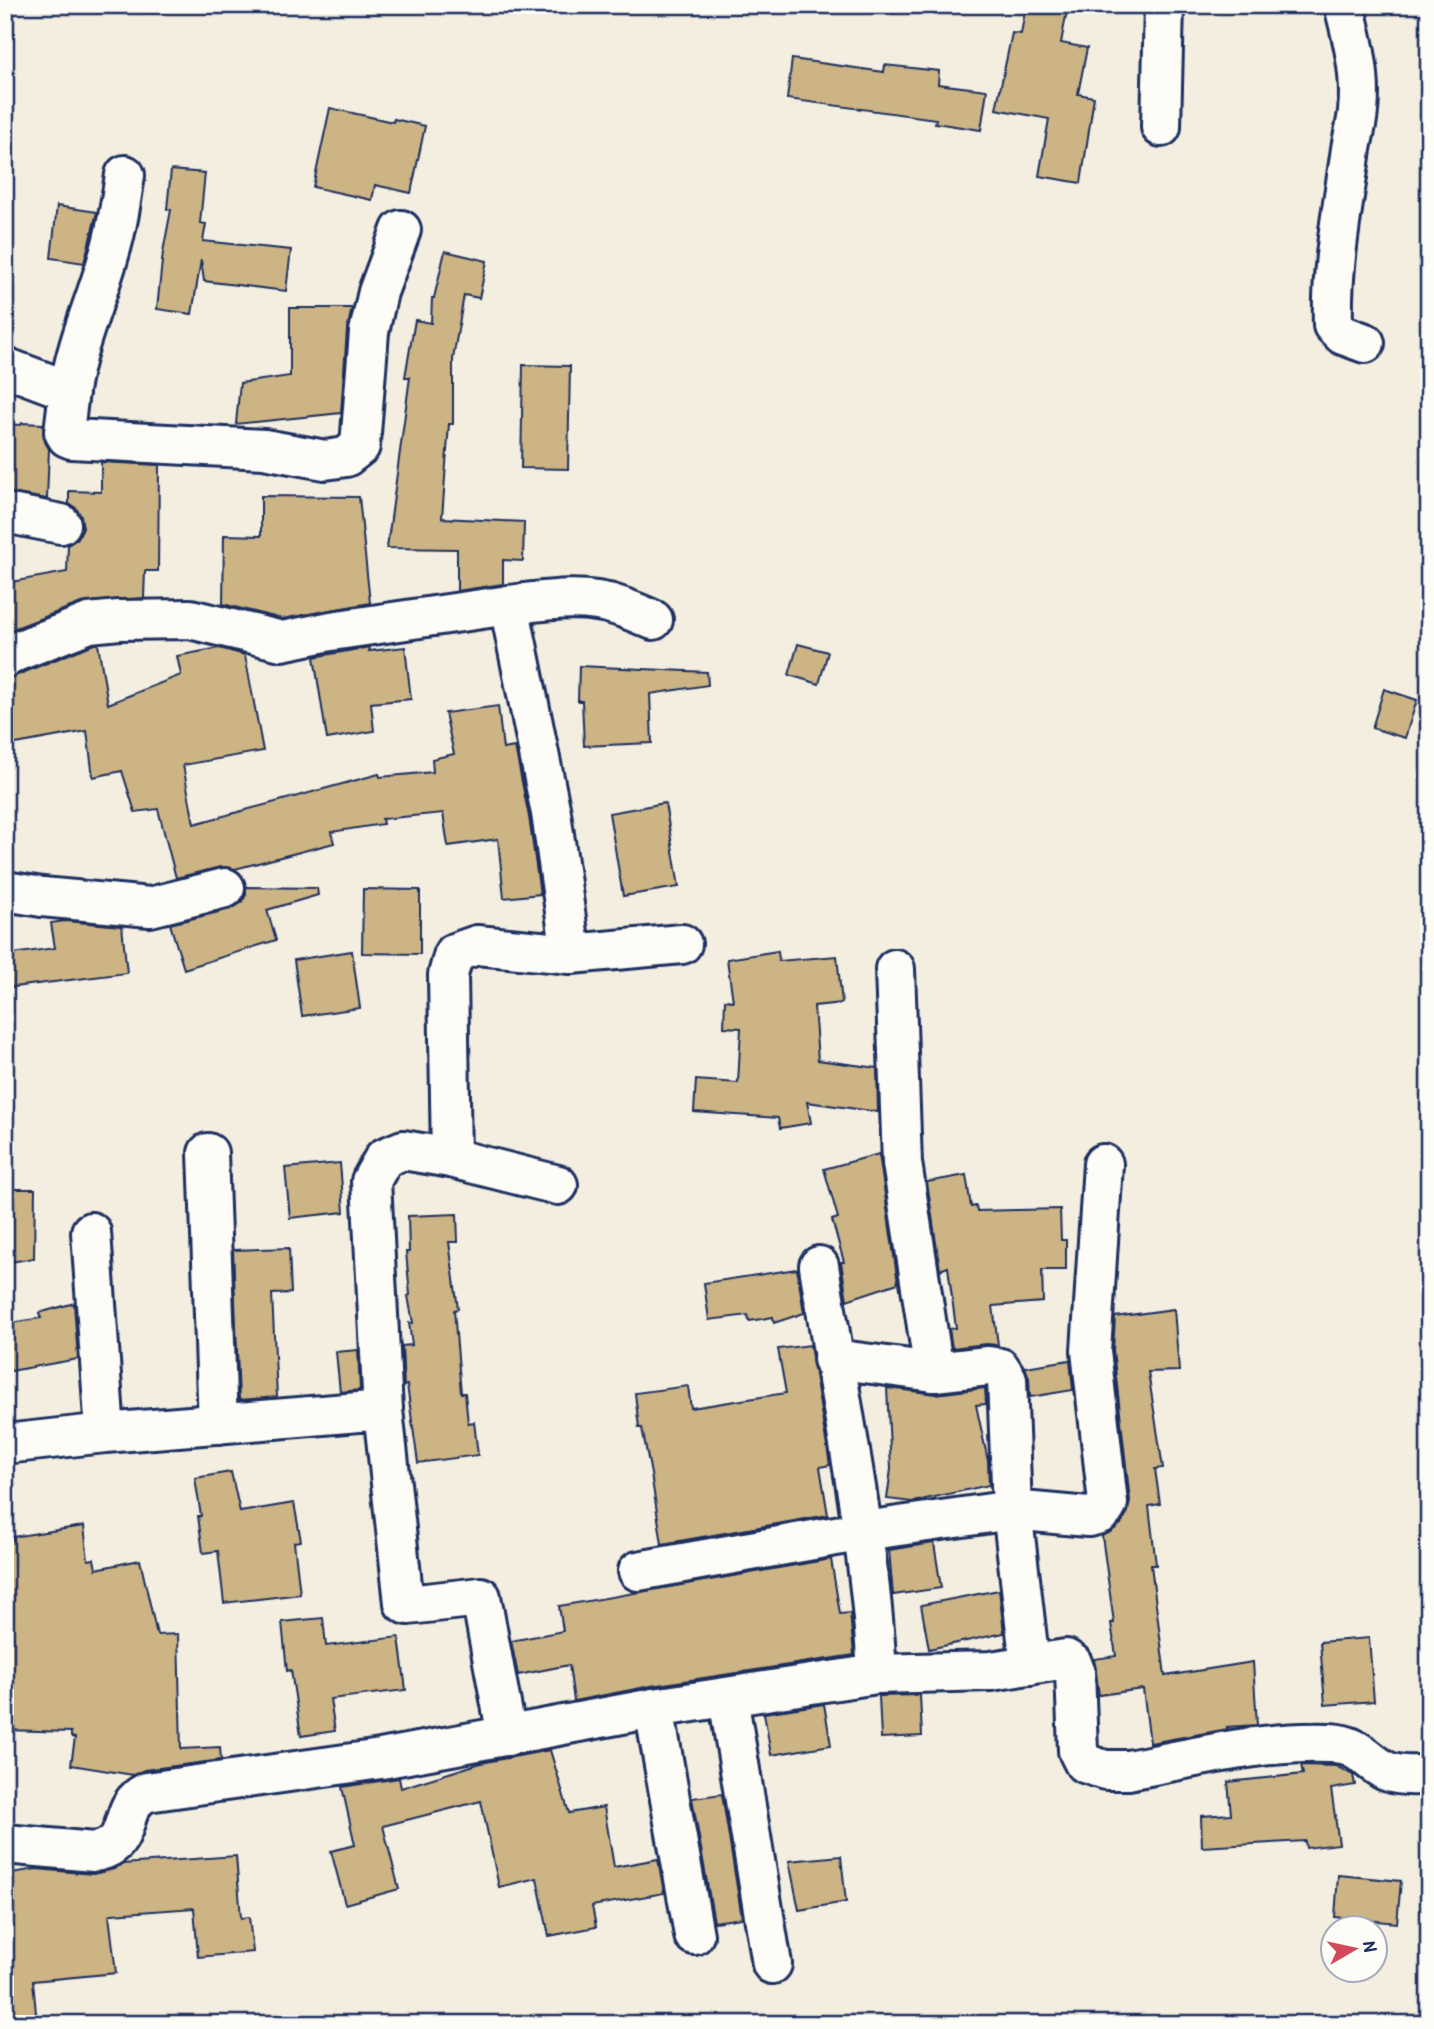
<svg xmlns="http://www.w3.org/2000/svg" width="1434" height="2029" viewBox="0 0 1434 2029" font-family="'Patrick Hand',sans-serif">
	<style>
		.building { fill: #cdb484; stroke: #1b2f5e; stroke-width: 2 }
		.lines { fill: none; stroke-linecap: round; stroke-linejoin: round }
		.minor-casing { stroke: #1b2f5e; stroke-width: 44 }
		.minor { stroke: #fdfcf7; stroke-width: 38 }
	</style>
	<rect width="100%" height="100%" fill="#f3eee0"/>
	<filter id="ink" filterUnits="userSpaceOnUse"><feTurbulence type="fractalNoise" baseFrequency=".0143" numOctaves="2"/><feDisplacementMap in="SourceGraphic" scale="14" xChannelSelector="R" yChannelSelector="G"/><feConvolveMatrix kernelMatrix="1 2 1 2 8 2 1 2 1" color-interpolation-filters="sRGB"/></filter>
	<g filter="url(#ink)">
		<g class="building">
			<path d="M1026,5h42l-7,38 26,5 -9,46 16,3 -13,86 -42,-7 10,-57 -53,-10 16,-76 9,1z"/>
			<path d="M792,59l92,13 1,-7 54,6 -1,13 49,6 -6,40 -46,-7 1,-4 -149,-20z"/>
			<path d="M330,108l63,14 1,-3 31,7 -14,67 -36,-8 -3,15 -59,-13z"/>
			<path d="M171,170l34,3 -5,50 6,1 -3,17 88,9 -5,41 -82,-10 -3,-21 -9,54 -35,-5 6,-57 8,-42 -4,-1z"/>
			<path d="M57,206l40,6 -13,51 -33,-5z"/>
			<path d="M445,251l42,10 -8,37 -15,-3 -11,64v65h-4l-7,94 82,4 -1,39 -20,-1v24l-46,7v-42l-70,-1 23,-171h-5l10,-57 16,3 1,-25h2z"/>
			<path d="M290,308h62l-5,22 -6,83 -105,11 4,-41 50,-7z"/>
			<path d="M523,365l47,1 -2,103 -47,-1z"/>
			<path d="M22,423l21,1 2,18 4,7 -2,50 -42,-7v-68l16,1z"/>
			<path d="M101,462l58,3 -1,106h-13l-1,27 -63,5 -76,29v-49l62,-11 1,-27 10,-7 5,-10 -2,-12 -5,-8 -7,-4v-13l32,1z"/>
			<path d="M261,496l98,1 11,106 -88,16 -59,-15 1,-69 37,1z"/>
			<path d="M94,644h4l10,60 73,-29 -4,-19 42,-8 26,7 18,96 -80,14 11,59 185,-50 1,3 53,-5 -1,-13 22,-5 -9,-41 53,-7 5,43 12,-2 14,70 11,77 -36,4 -6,-59 -50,7 -5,-33 -61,6 1,5 -52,8 3,11 -99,26 -15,-2 -44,11 -18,-69 -23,3 -13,-41 -29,6 -6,-46 -82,15v-66z"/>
			<path d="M798,644l30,8 -9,32 -30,-9z"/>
			<path d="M370,647l-1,4 36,-4 6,52 -40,4 3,28 -47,8 -13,-82z"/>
			<path d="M579,666l128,6 1,13 -58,9 2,49 -68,3 -2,-45h-4z"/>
			<path d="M1384,689l33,11 -12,38 -33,-10z"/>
			<path d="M665,803l14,84 -56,9 -14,-83z"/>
			<path d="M246,887l71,1 1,7 -51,15 9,30 -92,29 -14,-45 61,-15 10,-6 5,-8z"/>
			<path d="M363,889l57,1v64l-58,-1z"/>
			<path d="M65,921l57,5 5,47 -122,15v-33l50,-7 -4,-25z"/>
			<path d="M352,951l8,57 -58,8 -8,-56z"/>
			<path d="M778,951l1,10 58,-5 5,47 -28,3 4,54 59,8 1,44 -71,-10 4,21 -31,5 -2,-10 -84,-6 2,-32 42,3 3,-55 -17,-1 1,-27 8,1 -6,-42z"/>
			<path d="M879,1154l19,129 -51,17 -6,-38h3l-12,-42 6,-2 -14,-49z"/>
			<path d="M340,1163l4,49 -54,6 -5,-50z"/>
			<path d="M966,1175l5,32 5,-1 1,5 83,-2 1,31h5v30h-24l1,32 -50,4 5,39 -12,-1 -34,4 -3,-19 7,-1 -8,-61 -8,3 -13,-88z"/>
			<path d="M5,1189h30l-1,69 -29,5z"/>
			<path d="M457,1214l1,28h-9l9,67 -4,1 7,83h4l3,30 6,-1 4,33 -60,8 -11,-78 -3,1 -2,-40 10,-1 -3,-22h4l-5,-27 2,-1 -4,-43h3l-1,-36z"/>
			<path d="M289,1248l2,45 -19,1 5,103 -38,3 -6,-150z"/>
			<path d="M797,1269l7,44 -30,10 -1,-6 -24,4 -1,-6 -39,5 -5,-37z"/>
			<path d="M74,1303l4,56 -73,13v-48l36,-6 -2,-5z"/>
			<path d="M1174,1309l5,62 -31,1 15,96 -8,1 5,35 -11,2 7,59h-5l14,111 88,-14 4,63 -30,2 1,2 -78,14 -7,-54 -44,6 -5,-36 22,-3 -5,-33h3l-12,-87 19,-12 7,-12 2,-11 -17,-151 2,-33z"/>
			<path d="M810,1345l20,120 -10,2 8,48 -166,29 -11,-70 -9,-46h-3l-4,-35 53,-7 3,22 95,-15 -8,-44z"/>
			<path d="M358,1350l2,40 -20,2 -4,-40z"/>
			<path d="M1070,1360l3,30 -43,7 -1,-19 -4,-11z"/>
			<path d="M887,1388l49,6 49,-6 1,16 -10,1 12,56 1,24 -77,17 -25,-3 4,-30z"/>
			<path d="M231,1472l9,40 54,-9 7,38 -7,1 6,52 -76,9 -6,-52 -15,2 -5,-37h3l-6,-38z"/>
			<path d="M84,1526l4,34 6,-1 2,10 44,-9 17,75 21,-1 3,115 39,-2 1,13 -77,10 -11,5 -62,-10 4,-27 -4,-1v-5l-66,-2v-189l8,-1 -1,-3z"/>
			<path d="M934,1543l7,45 -48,7 -4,-45z"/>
			<path d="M831,1559l9,55 10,-1 4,42 -203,31 -77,15 -5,-36 -51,10 -7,-34 52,-10 -4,-25z"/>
			<path d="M999,1590l5,43 -75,16 -8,-44z"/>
			<path d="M323,1618l3,28 73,-9 7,53 -76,9 5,32 -34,5 -10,-66 -4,1 -5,-49z"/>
			<path d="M1369,1638l5,63 -49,4 -5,-63z"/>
			<path d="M920,1695l2,41 -41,2 -2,-42z"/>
			<path d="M824,1704l7,41 -60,10 -7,-42z"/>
			<path d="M550,1750l19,63 35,-6 10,60 44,-8 6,34 -72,13 4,21 -47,9 -12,-58 -38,9 -18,-86 -98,25 16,63 -54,15 -14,-53 24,-6 -13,-58 57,-9 2,10 80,-25z"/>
			<path d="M1301,1765l35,1 17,9 2,10 -24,4 8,55 -33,4 -1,-7 -103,6 -1,-31 30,-2 -3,-32 75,-8z"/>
			<path d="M722,1794l20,124 -28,4 -22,-124z"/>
			<path d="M236,1856l5,62 8,-1 4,35 -55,5 -4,-49 -82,6 -3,1 7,58 -83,8 4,43h-32v-150l31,-5 57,5 21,-5 8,-5z"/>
			<path d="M841,1856l5,46 -47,8 -10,-49z"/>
			<path d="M1338,1875l63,6 -4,42 -62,-6z"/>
		</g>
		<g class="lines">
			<g class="minor-casing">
				<g id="minor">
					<path d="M1344,5c9,35 18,71 14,106 -1,13 -5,25 -7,38 -8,58 -20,116 -18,176l10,10 22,8"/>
					<path d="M1161,127l3,-122"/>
					<path d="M5,367l64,24c7,-48 27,-90 40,-136 8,-26 12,-53 16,-80"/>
					<path d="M69,391l-5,41 3,5 5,2 192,10 61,11 21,-3 14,-11 9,-114 9,-40 23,-62"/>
					<path d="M5,513l56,11"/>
					<path d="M509,605c35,-4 74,-11 109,1 12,4 24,9 35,14"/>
					<path d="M5,658l10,-6 74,-29 30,-3 71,-1 92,22 49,-10 178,-26 42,208 20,141 111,-10"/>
					<path d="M5,891l37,6 108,10 75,-19"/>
					<path d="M895,969l7,194 32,209"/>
					<path d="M208,1153l10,271"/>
					<path d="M451,1158l-3,-183 6,-22 23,-8 94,9"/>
					<path d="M91,1232l14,201"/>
					<path d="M383,1410l-12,-229 13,-23 19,-8 48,8 107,27"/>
					<path d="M5,1444l100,-11 278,-23 21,193 4,2 73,-8 26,139"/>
					<path d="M638,1571l226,-40 148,-21 -5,-131 -7,-11 -12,-2 -54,6 -101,-13"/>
					<path d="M1030,1665l-18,-155 76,7c11,-2 16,-3 20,-14l-17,-152 12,-187"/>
					<path d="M877,1674l114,-3 75,-12 6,4 3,8 3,80 6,12 21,7h23c66,-12 135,-30 202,-27 31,2 33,16 56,28 12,5 31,5 43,3"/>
					<path d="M728,1697l44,267"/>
					<path d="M654,1708l40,227"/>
					<path d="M5,1844l89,8c43,-7 20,-45 53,-60l234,-33 273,-51 223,-34c-7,-137 -37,-272 -58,-408"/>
				</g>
			</g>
			<use href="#minor" class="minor"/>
		</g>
	</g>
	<rect width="1434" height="2029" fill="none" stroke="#fdfcf7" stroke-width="28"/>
	<rect x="14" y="14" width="1406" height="2001" fill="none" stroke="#1b2f5e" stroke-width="2.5" filter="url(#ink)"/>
	<g transform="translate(1354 1949) rotate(81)"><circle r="33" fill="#fdfcf7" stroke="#a3aaba" stroke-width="2"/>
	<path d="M0-5L12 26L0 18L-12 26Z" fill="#d1495b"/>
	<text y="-10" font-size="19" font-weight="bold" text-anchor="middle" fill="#1b2f5e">N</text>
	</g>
</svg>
